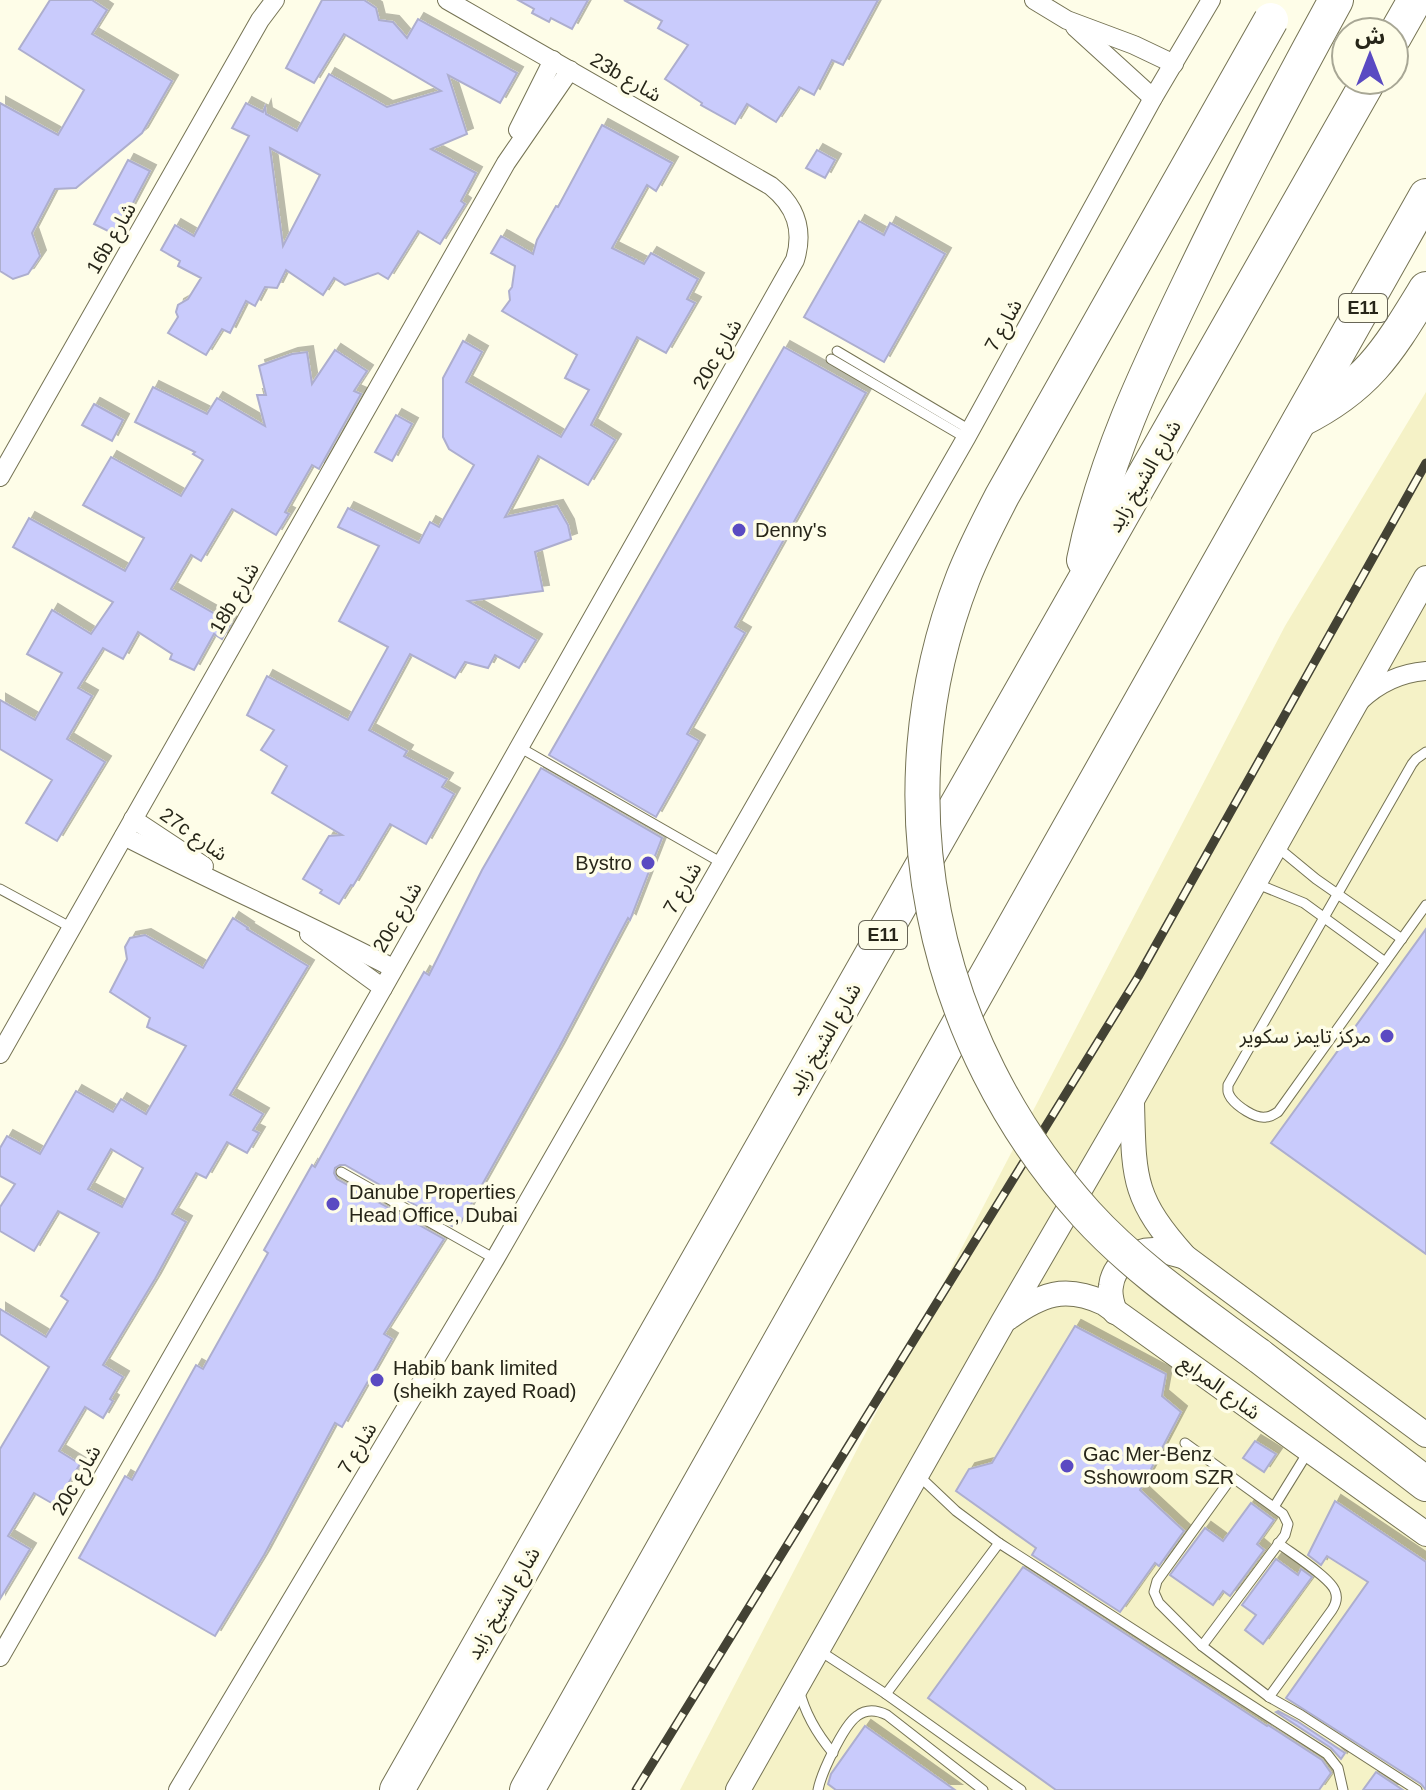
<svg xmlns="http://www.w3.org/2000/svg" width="1426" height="1790" viewBox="0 0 1426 1790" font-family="Arial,'Noto Sans Arabic',sans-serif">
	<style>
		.built { fill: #f5f2c7 }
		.building { fill: #c9cbfc; stroke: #adaece; stroke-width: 2; fill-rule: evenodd; filter: url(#shadow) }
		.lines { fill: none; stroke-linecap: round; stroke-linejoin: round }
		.service-casing { stroke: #757354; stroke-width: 11 }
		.minor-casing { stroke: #757354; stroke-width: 20 }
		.tertiary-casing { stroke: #757354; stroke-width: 26 }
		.motorway-casing { stroke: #757354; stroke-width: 36 }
		.service { stroke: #fff; stroke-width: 9 }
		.minor { stroke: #fff; stroke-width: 18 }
		.tertiary { stroke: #fff; stroke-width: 24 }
		.motorway { stroke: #fff; stroke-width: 34 }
		.rail-casing { stroke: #434234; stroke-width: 9 }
		.rail { stroke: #fefde8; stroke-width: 6; stroke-dasharray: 18; stroke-linecap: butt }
		.motorway-bridge-casing { stroke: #757354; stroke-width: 36; stroke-linecap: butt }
		.motorway-bridge { stroke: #fff; stroke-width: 34 }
		.poi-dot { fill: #5a4ac2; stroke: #fefde8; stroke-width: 3 }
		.labels { text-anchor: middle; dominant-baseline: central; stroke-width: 7; stroke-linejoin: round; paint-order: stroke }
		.shield { fill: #fefde8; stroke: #686657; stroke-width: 2 }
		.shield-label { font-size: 18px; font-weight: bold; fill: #272619 }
		.street-label { font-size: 20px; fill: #272619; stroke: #fefde8 }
		.poi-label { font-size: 20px; fill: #272619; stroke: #fefde8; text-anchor: start }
	</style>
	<defs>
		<filter id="shadow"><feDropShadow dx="6" dy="-6" stdDeviation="0" flood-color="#0004"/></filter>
	</defs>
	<rect width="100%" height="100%" fill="#fefde8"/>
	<path class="built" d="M1426,392v1398h-746l605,-1164z"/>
	<g class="building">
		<path d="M50,0h42l15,10 -15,24 80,47 -30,52 -66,55 -21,1 -23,44 8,23 -12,18 -15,5 -13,-8v-168l58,32 26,-45 -65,-41z"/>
		<path d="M322,0h42l12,8 3,12 14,2 14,16 11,-19 99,54 -17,30 -52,-28 19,59 -36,15 45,24 -15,28 4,3 -25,40 -22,-13 -30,48 -10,-6 -33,12 -11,-7 -11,17 -37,-25 -9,18 -12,-1 -10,19 -9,-5 -16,32 -8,-4 -16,26 -38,-22 10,-16 -2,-5 2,-7 10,-6 13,-21 -23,-12 2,-5 -19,-11 14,-25 19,11 55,-100 -17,-8 14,-25 17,9 2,-5 1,7 31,17 32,-57 58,33 54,-16 -97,-57 -30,49 -28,-15zM270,148l50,27 -37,71z"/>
		<path d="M518,0h70l-16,29 -21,-11 -2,4 -17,-9 2,-4z"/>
		<path d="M624,0h254l-35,65 -11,-5 -18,35 -15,-8 -23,35 -29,-18 -12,20 -34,-19 1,-2 -37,-24 23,-34 -30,-17 4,-7z"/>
		<path d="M602,125l70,38 -16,28 -9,-6 -35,63 32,16 7,-11 47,26 -11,20 8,4 -29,50 -29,-16 -46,88 24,15 -27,45 -50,-29 -33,61 52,-11 11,19 3,14 -36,13 8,39 -75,10 68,39 -17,28 -24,-13 -7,13 -23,-6 -10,16 -45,-24 -41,76 38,21 -3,5 43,23 -5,8 12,7 -28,50 -36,-20 -37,62 -2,-1 -12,19 -19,-11 2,-3 -19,-11 26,-43 13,-1 -70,-42 15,-27 -26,-16 13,-20 -27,-15 20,-39 81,44 40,-73 -49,-26 40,-75 -41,-19 10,-19 71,35 11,-21 9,5 35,-62 -25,-16 -6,-12v-59l20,-37 19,11 -16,30 95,55 28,-47 -24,-12 12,-23 -75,-44 8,-11 -1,-9 3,-4 3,-21 -24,-13 10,-17 32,18 4,-14 19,-34 2,1z"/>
		<path d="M817,150l18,10 -10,18 -19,-10z"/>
		<path d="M128,160l22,11 -34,64 -22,-11z"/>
		<path d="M859,221l25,14 6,-12 55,31 -61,108 -80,-45z"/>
		<path d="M784,347l82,46 -131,234 10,6 -58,101 12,7 -43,76 -107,-62z"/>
		<path d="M335,350l32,21 -13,20 7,3 -42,75 -7,-4 -27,47 4,2 -13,21 -44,-26 -31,52 -10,-6 -20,34 60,34 -9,16 -8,-5 -20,36 -24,-11 2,-5 -34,-22 -15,27 -20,-11 -25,40 14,8 -25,43 38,23 -48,79 -31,-18 26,-43 -52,-31v-49l35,20 27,-47 -35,-19 25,-44 39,24 22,-32 -100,-55 16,-29 96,53 19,-33 -61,-33 28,-48 70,39 22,-36 -10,-6 2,-2 -60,-30 18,-35 54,27 10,-16 48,28 -8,-31h9l-7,-29 33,-12 15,-2 5,32z"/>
		<path d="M94,404l29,16 -11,21 -30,-16z"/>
		<path d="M396,415l16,9 -20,37 -17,-9z"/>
		<path d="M541,768l121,70 -32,82 -2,-2 -69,130 -99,176 -6,-2 -2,4 -107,-61h-5l-5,3 -1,5 3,6 107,60 -60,95 8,5 -50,88 -7,-4 -71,132 -49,81 -136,-78 46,-82 7,4 64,-115 7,4 65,-116 -4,-3 48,-85 3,2 109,-195 5,3 53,-105z"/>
		<path d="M233,918l15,10 -1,1 61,37 -78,129 33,19 -10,16 6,3 -12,20 -20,-11 -21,36 -10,-5 -24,41 14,8 -31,57 -52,86 20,12 -13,22 3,2 -10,17 -18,-11 -26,44 21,13 -25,41 -21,-12 -26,43 22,13 -30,50v-150l49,-82 -49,-33v-25l46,28 22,-36 -7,-5 38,-63 -41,-22 -24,40 -34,-20v-24l15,-23 -15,-8v-28l7,-12 33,18 36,-63 37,21 8,-13 25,15 40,-68 -39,-19 3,-9 -40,-26 17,-33 -2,-12 5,-9 15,-3 58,33zM111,1149l32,19 -21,39 -34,-18z"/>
		<path d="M1426,929v325l-155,-111z"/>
		<path d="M1075,1326l91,48 -4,22 19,16 -41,78 44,41 -25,35 -4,-3 -35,49 -88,-57 4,-7 -80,-57 13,-22 23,-6z"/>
		<path d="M1255,1441l21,13 -12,18 -21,-14z"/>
		<path d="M1335,1501l91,61v228l-5,-6 -135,-86 82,-116 -41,-26 -6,9 -13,-10z"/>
		<path d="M1251,1503l23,17 -17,24 7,6 -34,46 -7,-5 -10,14 -43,-30 35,-47 18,13z"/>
		<path d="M1276,1559l22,16 3,-6 11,8 -49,67 -18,-14 11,-15 -14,-10z"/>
		<path d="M1023,1567l244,159 1,-1 54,35 9,13 -12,17h-263l-128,-92z"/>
		<path d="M1278,1711l19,10 48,32 -4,6 -10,-11 -55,-36z"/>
		<path d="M865,1726l90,64h-119l-8,-6 3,-10z"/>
		<path d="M1376,1772l27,18h-40z"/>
	</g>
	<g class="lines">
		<g class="service-casing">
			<g id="service">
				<path d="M837,351l133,79"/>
				<path d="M831,359l135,79"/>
				<path d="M519,747l203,116"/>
				<path d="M1426,752l-10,7 -4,5 -184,321c0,6 -1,7 3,13 6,8 24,21 35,19 5,0 8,-3 12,-5l148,-207"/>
				<path d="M1276,846l40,33 86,60"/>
				<path d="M1255,883l49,20 81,59"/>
				<path d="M0,889l72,39"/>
				<path d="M341,1172l154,87"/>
				<path d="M1185,1443l98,71 5,10 -3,11 -83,111"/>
				<path d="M918,1475l38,36 43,32 328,211 11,14 5,22"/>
				<path d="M1232,1477l-75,104 -3,11 5,11 43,43 67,51 32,18 116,75"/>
				<path d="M1274,1507l34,-55"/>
				<path d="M820,1651l66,43 135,96"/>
				<path d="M799,1689c6,25 18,45 34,64"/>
				<path d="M886,1694l113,-151"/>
				<path d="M1269,1697l63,-87c4,-6 6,-12 3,-19 -4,-13 -44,-38 -57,-48"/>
				<path d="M818,1790c3,-16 25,-64 39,-74 9,-7 20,-6 30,-1l96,75"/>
			</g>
		</g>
		<g class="minor-casing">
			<g id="minor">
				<path d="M1034,0l33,20 67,25 40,19"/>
				<path d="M1075,27l78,71"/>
				<path d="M518,130l35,-70"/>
				<path d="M0,477l260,-457 15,-20"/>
				<path d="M1360,701c19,-18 40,-28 66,-30"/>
				<path d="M133,819l71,47"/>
				<path d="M124,836c89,46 180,86 269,132"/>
				<path d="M309,934l74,54"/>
				<path d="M0,1054l506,-891 64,-93"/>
				<path d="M0,1657l383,-669 412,-728c9,-30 1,-54 -24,-74l-324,-186"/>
				<path d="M178,1790l317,-531 471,-821 187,-340 58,-98"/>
			</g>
		</g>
		<g class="tertiary-casing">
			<g id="tertiary">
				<path d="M1132,1102c2,76 0,96 53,155l241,178"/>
				<path d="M1115,1312c-3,-9 -6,-17 -4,-26 2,-20 22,-36 42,-36 11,0 21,4 32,7"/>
				<path d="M1008,1318c33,-24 57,-33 96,-15l322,231"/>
				<path d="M738,1790l265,-468 129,-222 294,-522"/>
			</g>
		</g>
		<g class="motorway-casing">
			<g id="motorway">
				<path d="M1394,37l21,-37"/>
				<path d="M1300,420c68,-34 88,-69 126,-131"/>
				<path d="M1084,560c20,-99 63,-189 106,-278 46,-96 95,-189 146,-282"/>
				<path d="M1258,1355l168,129"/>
				<path d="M397,1790l972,-1710"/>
				<path d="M527,1790l899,-1594"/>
			</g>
		</g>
		<use href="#service" class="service"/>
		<use href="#minor" class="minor"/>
		<use href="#tertiary" class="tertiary"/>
		<use href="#motorway" class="motorway"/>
		<g class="rail-casing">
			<path id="rail" d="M636,1790l502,-813 288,-514"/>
		</g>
		<use href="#rail" class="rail"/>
		<g class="motorway-bridge-casing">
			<path id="motorway-bridge" d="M1258,1355c-59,-44 -122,-86 -172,-141 -156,-173 -208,-417 -123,-636 11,-28 25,-55 39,-82l269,-476"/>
		</g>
		<use href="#motorway-bridge" class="motorway-bridge"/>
	</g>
	<g class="poi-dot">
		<circle cx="739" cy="530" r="8"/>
		<circle cx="648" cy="863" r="8"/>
		<circle cx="1387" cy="1036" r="8"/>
		<circle cx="333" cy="1204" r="8"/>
		<circle cx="377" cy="1380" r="8"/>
		<circle cx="1067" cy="1466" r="8"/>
	</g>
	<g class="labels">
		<g class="shield">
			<rect x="1339" y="294" width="48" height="28" rx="6"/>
			<rect x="859" y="921" width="48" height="28" rx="6"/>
		</g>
		<g class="shield-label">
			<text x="1363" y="308">E11</text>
			<text x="883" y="935">E11</text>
		</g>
		<g class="street-label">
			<text transform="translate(626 77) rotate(30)">23b شارع</text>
			<text transform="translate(111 238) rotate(-60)">16b شارع</text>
			<text transform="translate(1003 325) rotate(-61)">شارع 7</text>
			<text transform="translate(717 354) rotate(-60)">20c شارع</text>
			<text transform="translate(1144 476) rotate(-60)">شارع الشيخ زايد</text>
			<text transform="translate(234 598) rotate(-60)">18b شارع</text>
			<text transform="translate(194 834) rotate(35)">27c شارع</text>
			<text transform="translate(682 888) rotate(-60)">شارع 7</text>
			<text transform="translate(397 917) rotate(-60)">20c شارع</text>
			<text transform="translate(824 1039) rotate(-60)">شارع الشيخ زايد</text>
			<text transform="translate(1220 1387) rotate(36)">شارع المرابع</text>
			<text transform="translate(357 1448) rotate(-59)">شارع 7</text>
			<text transform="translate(76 1480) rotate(-60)">20c شارع</text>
			<text transform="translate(503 1603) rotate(-60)">شارع الشيخ زايد</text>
		</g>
		<g class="poi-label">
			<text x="755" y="530">Denny's</text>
			<text x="632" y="863" text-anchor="end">Bystro</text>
			<text x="1371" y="1036" text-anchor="end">مركز تايمز سكوير</text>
			<text x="349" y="1192">Danube Properties<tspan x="349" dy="23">Head Office, Dubai</tspan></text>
			<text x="393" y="1368">Habib bank limited<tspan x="393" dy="23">(sheikh zayed Road)</tspan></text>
			<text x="1083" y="1454">Gac Mer-Benz<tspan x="1083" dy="23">Sshowroom SZR</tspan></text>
		</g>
	</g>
	<g transform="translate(1370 56)"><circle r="38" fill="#fefde8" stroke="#a8a795" stroke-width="2"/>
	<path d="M0-6L14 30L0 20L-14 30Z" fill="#5a4ac2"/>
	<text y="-12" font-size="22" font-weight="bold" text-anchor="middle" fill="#272619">ش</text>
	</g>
</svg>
